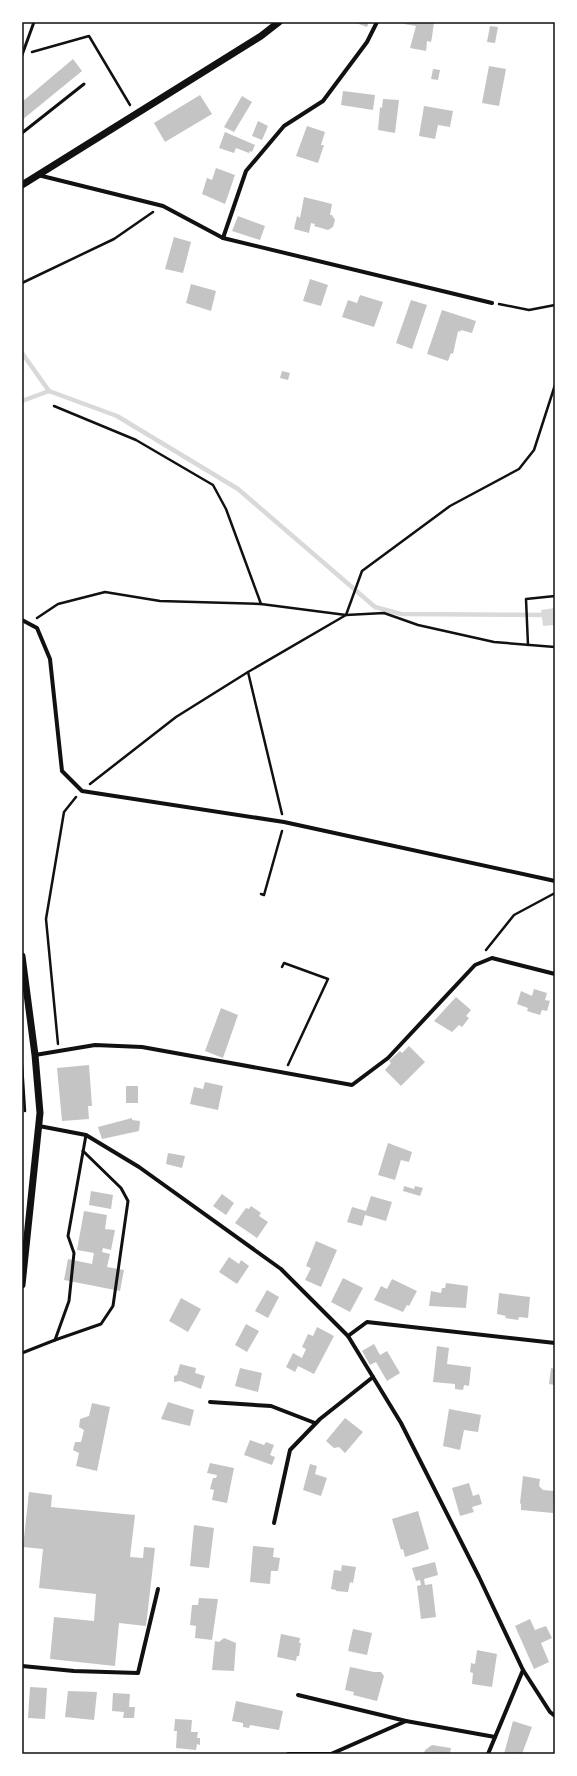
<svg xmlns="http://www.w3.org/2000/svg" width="577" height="1776" viewBox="0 0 577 1776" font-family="Overpass,sans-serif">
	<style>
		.water { fill: #d9d9d9 }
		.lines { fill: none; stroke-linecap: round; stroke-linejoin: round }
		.stream { stroke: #d9d9d9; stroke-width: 4.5 }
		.building { fill: #c4c4c4 }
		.path { stroke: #111; stroke-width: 2.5 }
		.service { stroke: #111; stroke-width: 3 }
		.minor { stroke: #111; stroke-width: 4 }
		.tertiary { stroke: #111; stroke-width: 7 }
		.neatline { fill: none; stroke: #111; stroke-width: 1.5 }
	</style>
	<rect width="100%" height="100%" fill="#fff"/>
	<path class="water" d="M555,608v17l-12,1 -2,-16z"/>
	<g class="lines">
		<g class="stream">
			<path d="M22,353l27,38"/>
			<path d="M22,401l27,-10 68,25 121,73 137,118 26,7 154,1"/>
		</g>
	</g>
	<g class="building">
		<path d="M353,22h16l-2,5z"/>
		<path d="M405,22h29l-2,15 -1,5 -4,-1 -1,10 -16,-3 6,-22 -12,-2z"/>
		<path d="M490,26l8,1 -3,16 -8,-1z"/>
		<path d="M73,59l9,12 -60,49v-18z"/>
		<path d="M489,66l17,3 -7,37 -17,-3z"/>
		<path d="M433,69l7,1 -2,10 -7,-1z"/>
		<path d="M343,91l32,4 -2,15 -32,-5z"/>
		<path d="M200,95l12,19 -47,28 -11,-19z"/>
		<path d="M242,96l10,6 -18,30 -10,-5z"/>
		<path d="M383,99l16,1 -4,33 -17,-3 2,-23 2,1z"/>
		<path d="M424,106l29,5 -3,16 -12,-2 -3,14 -16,-3z"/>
		<path d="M258,121l10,5 -6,14 -10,-4z"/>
		<path d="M307,126l18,6 -4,13h3l-6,18 -22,-7z"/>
		<path d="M225,132l30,13 -3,7 -2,-1 -1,2 -13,-5 -2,5 -15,-5z"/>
		<path d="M216,168l19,7 -10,29 -23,-10 5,-16 5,2z"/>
		<path d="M304,197l28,7 -2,11h2l3,5 -2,7 -5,3 -14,-4 1,-2 -4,-1 -2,10 -15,-4 3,-13 3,2z"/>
		<path d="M238,216l27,10 -5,14 -28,-9z"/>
		<path d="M174,237l17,5 -8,31 -18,-4z"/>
		<path d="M310,279l18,6 -7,21 -18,-5z"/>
		<path d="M191,284l25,7 -5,20 -25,-8z"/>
		<path d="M360,295l23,7 -9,25 -32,-10 6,-17 9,3z"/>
		<path d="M411,300l16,5 -15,44 -16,-6z"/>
		<path d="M442,310l34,11 -4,12 -11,-3 -1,2 -2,-1 -5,23 -2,-1 -3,8 -21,-7z"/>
		<path d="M282,371l8,2 -2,7 -8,-2z"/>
		<path d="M534,989l13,4 -2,7 5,1 -3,10 -5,-1 -2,5 -13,-4 1,-3 -11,-4 4,-13 11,5z"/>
		<path d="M456,997l15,13 -5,6 3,2 -7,9 -3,-2 -7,7 -18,-11z"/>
		<path d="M221,1008l17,7 -15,43 -18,-7z"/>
		<path d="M409,1046l16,16 -24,24 -16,-16 6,-7 -2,-2 11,-10 2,2z"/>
		<path d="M89,1065l3,41h-4l1,13 -27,2 -5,-53z"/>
		<path d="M205,1082l18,4 -5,24 -28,-6 4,-17 9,2z"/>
		<rect x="126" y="1086" width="12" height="17"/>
		<path d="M132,1118v2l8,1 -1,10 -37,8 -4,-12z"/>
		<path d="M388,1143l24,9 -3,10 -8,-2 -6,20 -17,-5z"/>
		<path d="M168,1153l17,3 -3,12 -16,-4z"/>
		<path d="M404,1186l10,3 1,-3 8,2 -3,8 -17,-5z"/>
		<path d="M91,1191l22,4 -2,14 -22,-4z"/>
		<path d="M222,1194l12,9 -8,12 -13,-9z"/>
		<path d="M371,1196l21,6 -6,19 -21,-6 -3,11 -15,-4 5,-15 14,4z"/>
		<path d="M251,1206l10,7 -2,3 9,6 -11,16 -22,-15 11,-15 3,1z"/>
		<path d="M84,1211l23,4 -2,14 10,1 -4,20 -8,-2 -1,4 8,2 -3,13 17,3 -4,21 -56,-11 4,-21 24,5 2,-11 -17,-3z"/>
		<path d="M316,1241l21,9 -16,37 -16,-7 6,-12 -5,-2z"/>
		<path d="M229,1257l10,7 2,-4 8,6 -12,18 -18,-12z"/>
		<path d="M343,1278l20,10 -13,24 -19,-10z"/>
		<path d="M392,1279l25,12 -8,15 -2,-1 -4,7 -29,-12 7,-14 6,3z"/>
		<path d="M446,1283l22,3 -2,22 -37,-2 2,-15 10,2 1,-5h3z"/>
		<path d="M267,1290l12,7 -11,21 -13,-7z"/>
		<path d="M499,1293l31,4 -2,21 -9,-1 -1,3 -13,-2 1,-2 -9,-2z"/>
		<path d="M181,1298l20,11 -13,23 -19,-11z"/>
		<path d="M246,1324l13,7 -12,21 -12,-7z"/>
		<path d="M317,1327l17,9 -20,38 -16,-8 -3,6 -9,-5 7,-14 9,5 4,-9 -4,-2 6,-13 5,2z"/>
		<path d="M374,1344l6,11 7,-4 13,22 -13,8 -11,-19 -6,3 -8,-14z"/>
		<path d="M437,1346l12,2 -2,16 24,3 -2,19 -5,-1 -1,5 -8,-1v-5l-22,-2z"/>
		<path d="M180,1364l16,4 -1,5 10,3 -4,13 -21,-8 -6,1v-6l3,-1z"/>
		<path d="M240,1368l22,5 -4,19 -23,-6z"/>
		<path d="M551,1368l4,1v16l-6,-1z"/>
		<path d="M168,1402l26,8 -4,16 -29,-7z"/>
		<path d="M92,1403l18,4 -13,64 -21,-5 3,-13 -6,-3 2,-8h6l3,-12 -5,-3 1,-8 9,-3z"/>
		<path d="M449,1409l32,6 -3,17 -14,-2 -4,20 -17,-4z"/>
		<path d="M345,1418l18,14 -18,21 -6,-6 -5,1 -8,-7z"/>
		<path d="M250,1440l14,5 2,-3 8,3 -4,10 5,2 -3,8 -28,-10z"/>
		<path d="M210,1463l24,5 -7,35 -15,-3 2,-10 -4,-1 3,-11h3l1,-3 -10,-2z"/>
		<path d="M310,1464l7,2 -2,8 12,4 -6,18 -18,-6z"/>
		<path d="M523,1476l17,3 -1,7 4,4 11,1 -1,22 -32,-3v-6l-1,-1z"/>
		<path d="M469,1483l4,13 6,-2 3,10 -10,3 2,5 -14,4 -8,-28z"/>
		<path d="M29,1492l23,3 -1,12 84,8 -5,42 13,1 1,-11 11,1 -9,78 -27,-3 -4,43 -65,-7 4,-42 40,4 2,-27 -57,-6 4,-39 -20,-2z"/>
		<path d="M418,1511l11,38 -24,8 -2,-8 -2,1 -9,-31z"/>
		<path d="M194,1525l20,3 -5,40 -19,-2z"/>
		<path d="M253,1546l21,2 -1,9 7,1 -2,13h-7l-1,13 -20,-2z"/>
		<path d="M435,1562l3,13 -14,4 1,6 7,-1 4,33 -15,2 -4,-33 4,-1 -1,-5 -4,1 -4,-13z"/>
		<path d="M342,1565l14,2 -3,16 -3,-1 -2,10 -12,-1v-1l-5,-1 3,-19 7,1z"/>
		<path d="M199,1598l19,1 -6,41 -17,-2 1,-12 -6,-1 2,-20h6z"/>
		<path d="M530,1619l5,11 11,-4 6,12 -11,5 8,19 -15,7 -19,-43z"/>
		<path d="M353,1629l19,4 -5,22 -19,-4z"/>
		<path d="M281,1634l19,4 -1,5h2l-2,13h-2l-1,5 -19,-4z"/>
		<path d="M224,1638l12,5 -2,28 -22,-1 3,-29 4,1z"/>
		<path d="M477,1650l20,4 -5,33 -20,-3 1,-11 -3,-1 1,-9 4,1z"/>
		<path d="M350,1667l24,5h7l3,4 -7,25 -24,-6 1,-3 -9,-2z"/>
		<path d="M30,1687l17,1 -2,31 -17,-1z"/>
		<path d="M68,1691l29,1 -3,28 -29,-3z"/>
		<path d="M113,1693l17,1 -1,13h6l-1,11h-11l1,-6 -12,-1z"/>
		<path d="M236,1701l47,10 -4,19 -29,-5 -1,3 -6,-1v-4l-11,-2z"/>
		<path d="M175,1719l17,1 -1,12h7l-1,6h3v7l-3,-1 -1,6 -20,-2 1,-17h-3z"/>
		<path d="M513,1721l19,6 -10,27h-18z"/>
		<path d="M432,1745l19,3 -1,6h-26l1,-4z"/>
	</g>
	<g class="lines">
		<g class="path">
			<path d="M32,52l57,-16 41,69"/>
			<path d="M22,283l92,-44 39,-27"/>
			<path d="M499,304l30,6 26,-5"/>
			<path d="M54,406l82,34 77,45 13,24 35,95"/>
			<path d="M37,618l21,-14 47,-12 55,9 101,3 85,11 38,-2 34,12 76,17 61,5"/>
			<path d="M528,645l-2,-46 29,-3"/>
			<path d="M90,784l86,-67 72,-45"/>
			<path d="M282,814l-34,-142 98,-57 16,-44 88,-65 69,-37 15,-19 21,-65"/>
			<path d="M261,894l3,1 18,-64"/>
			<path d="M486,950l28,-35 41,-22"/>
			<path d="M282,967l2,-4 44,16 -40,86"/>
			<path d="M58,1044l-12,-125 18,-107 12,-15"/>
			<path d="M22,1065l3,46"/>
		</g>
		<g class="service">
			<path d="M22,55l12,-33"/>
			<path d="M22,133l62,-49"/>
			<path d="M55,1340l46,-16 12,-18 15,-105 -7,-13 -38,-37"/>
			<path d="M22,1353l33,-13 14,-39 5,-48 -6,-17 18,-101"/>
		</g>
		<g class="minor">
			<path d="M38,175l125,31 60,32 269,65"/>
			<path d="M223,238l23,-67 38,-45 39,-25 44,-59 10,-20"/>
			<path d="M22,620l15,8 13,31 12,112 20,20 202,31 271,59"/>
			<path d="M35,1055l60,-10 47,2 210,38 36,-27 87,-93 17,-7 63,16"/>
			<path d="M39,1126l47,9 53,32 142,102 67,67 53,87 78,154 44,93 27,42 5,4"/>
			<path d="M348,1336l19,-14 188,21"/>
			<path d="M210,1402l61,4 44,17"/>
			<path d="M274,1523l16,-73 30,-31 53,-42"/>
			<path d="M22,1666l52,5 64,2 20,-84"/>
			<path d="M298,1695l108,26"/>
			<path d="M288,1754h43l75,-33 89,16"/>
			<path d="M488,1754l35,-84"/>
		</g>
		<g class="tertiary">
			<path d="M22,185l239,-149 18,-14"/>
			<path d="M22,956l13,99 5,58 -18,172"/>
		</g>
	</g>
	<rect width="577" height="1776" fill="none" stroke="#ffffff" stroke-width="46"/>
	<rect x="23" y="23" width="531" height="1730" class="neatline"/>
</svg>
